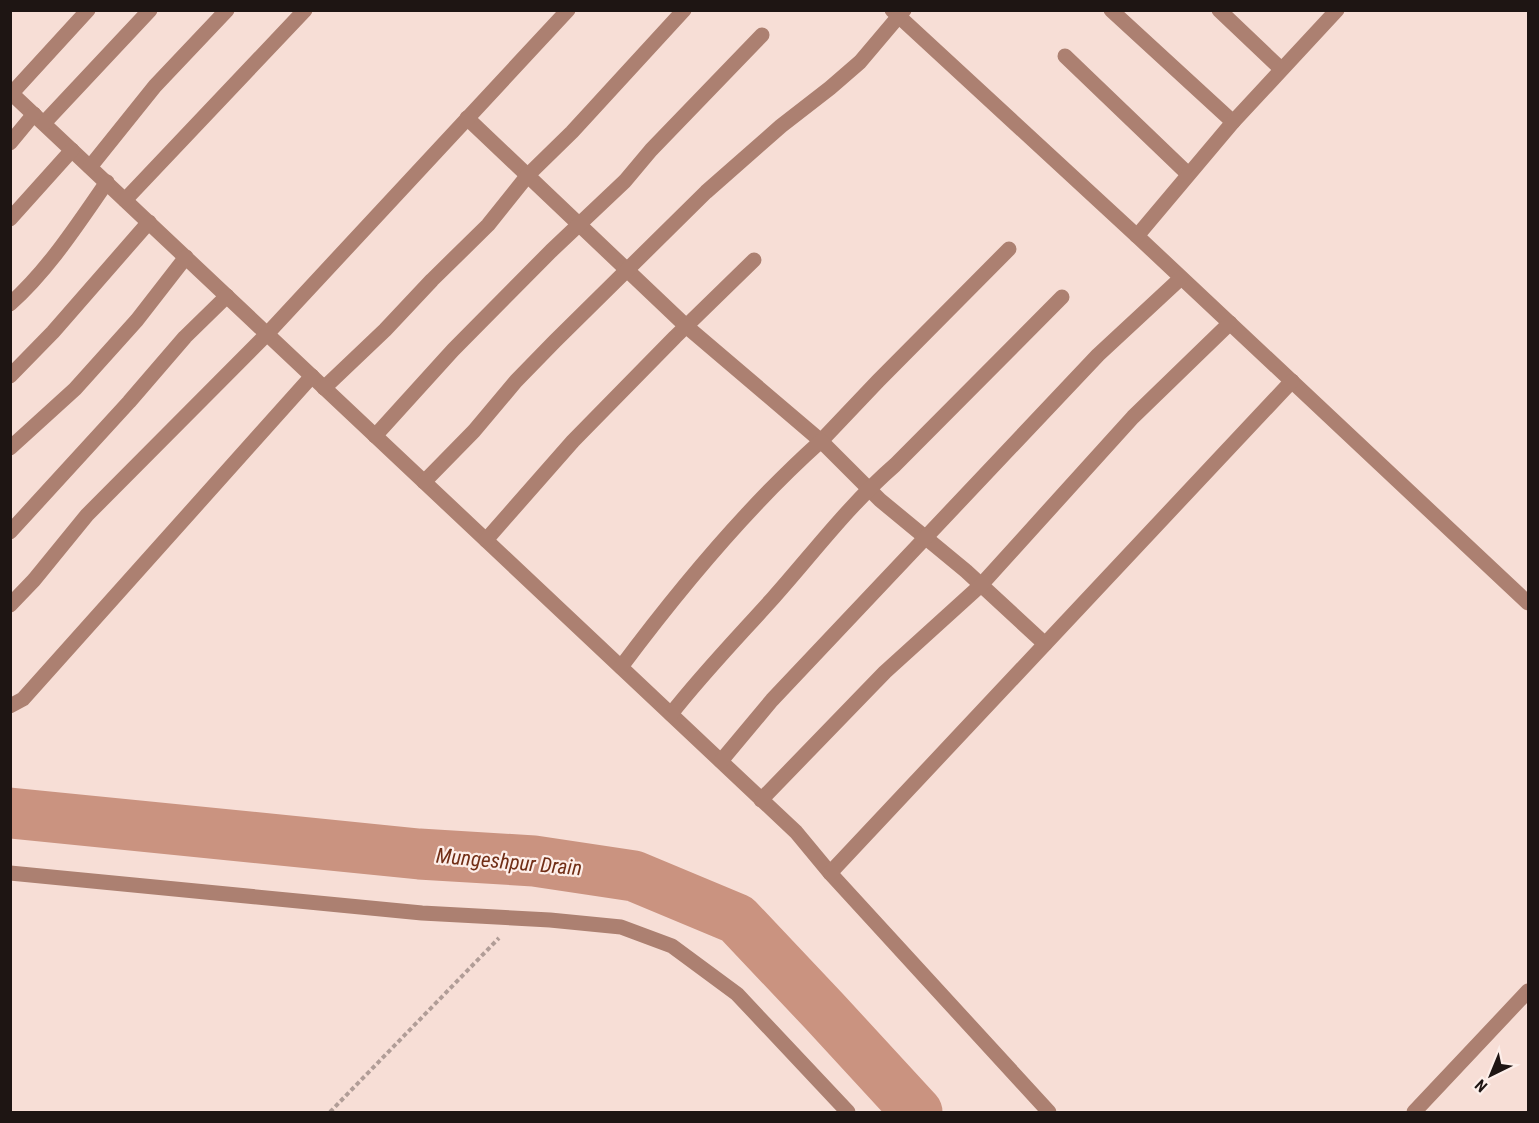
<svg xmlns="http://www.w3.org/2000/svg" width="1539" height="1123" viewBox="0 0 1539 1123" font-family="'Roboto Condensed',sans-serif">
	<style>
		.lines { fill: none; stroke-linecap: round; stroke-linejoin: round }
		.river { stroke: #ca9380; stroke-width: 51 }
		.path { stroke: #b19d97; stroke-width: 4; stroke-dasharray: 4.5 3; stroke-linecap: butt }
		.minor { stroke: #ac8071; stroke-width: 15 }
		.labels { text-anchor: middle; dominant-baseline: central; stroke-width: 4.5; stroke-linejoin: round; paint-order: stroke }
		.water-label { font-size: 21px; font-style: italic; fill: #712e16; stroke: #fdeee9 }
	</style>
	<rect width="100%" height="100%" fill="#f7ded6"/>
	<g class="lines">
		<path class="river" d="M10,813l409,41 115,7 100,15 103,43 87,92 93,101"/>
		<path class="path" d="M330,1112l169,-174"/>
		<g class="minor">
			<path d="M892,10l245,226 391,367"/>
			<path d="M1111,10l122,112"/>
			<path d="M1219,10l62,59"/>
			<path d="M1065,56l123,118"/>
			<path d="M10,92l786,740 34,41 219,239"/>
			<path d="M12,93l76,-83"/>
			<path d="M467,118l219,208 135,115 57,-60 131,-132"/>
			<path d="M44,123l106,-113"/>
			<path d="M10,143l24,-29"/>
			<path d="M90,167l65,-81 72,-76"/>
			<path d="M125,200l180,-190"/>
			<path d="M10,219l62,-69"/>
			<path d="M1137,236l96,-114 104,-112"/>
			<path d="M10,304c39,-35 67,-79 97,-122"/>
			<path d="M10,376l43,-44 96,-110"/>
			<path d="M324,388l61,-58 47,-50 56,-55 40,-50 44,-43 112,-122"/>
			<path d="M375,436l78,-86 98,-99 74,-70 26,-31 111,-115"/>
			<path d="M10,448l65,-59 62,-69 49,-63"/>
			<path d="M424,482l50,-51 42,-50 39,-40 151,-149 75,-66 49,-38 30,-26 44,-52"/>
			<path d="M10,532l119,-130 56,-65 42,-41"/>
			<path d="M486,540l87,-99 102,-104 79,-77"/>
			<path d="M10,605l24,-25 53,-65 180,-181 301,-324"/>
			<path d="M621,667c59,-79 126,-160 200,-226l59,59 86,71 79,73"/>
			<path d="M10,706l13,-7 289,-323"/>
			<path d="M671,714c32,-41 68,-78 103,-117 40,-45 75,-92 121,-132l167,-168"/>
			<path d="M721,761l51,-61 326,-345 83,-77"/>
			<path d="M761,800l124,-128 96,-87 152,-168 97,-94"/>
			<path d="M10,873l412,40 128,7 71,7 51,19 65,48 111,118"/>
			<path d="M830,873l462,-492"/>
			<path d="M1414,1112l114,-121"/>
		</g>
	</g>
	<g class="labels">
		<g class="water-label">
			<text transform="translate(509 862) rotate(5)">Mungeshpur Drain</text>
		</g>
	</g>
	<rect width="1539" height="1123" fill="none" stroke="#1e1513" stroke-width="24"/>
	<g transform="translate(1491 1075) rotate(223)" stroke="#fdeee9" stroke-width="4.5" paint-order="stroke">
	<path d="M0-4.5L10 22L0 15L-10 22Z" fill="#1e1513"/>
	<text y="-9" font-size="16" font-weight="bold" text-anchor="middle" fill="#1e1513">N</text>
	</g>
</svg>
